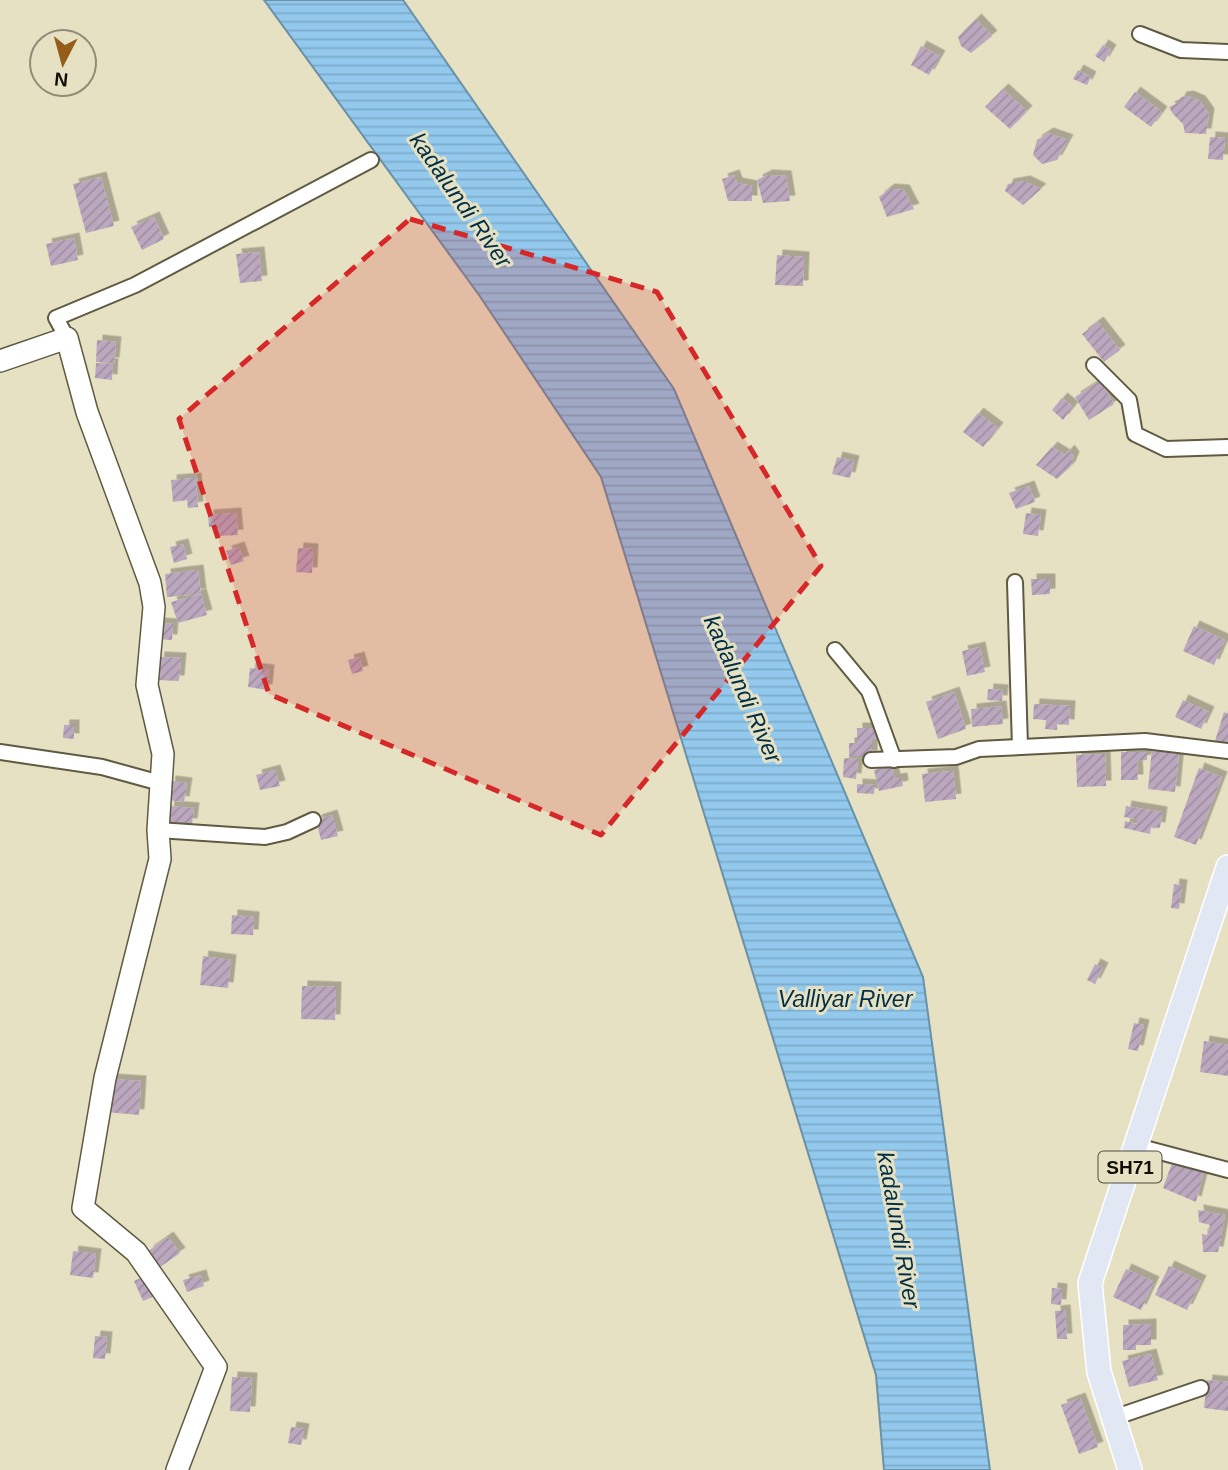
<svg xmlns="http://www.w3.org/2000/svg" width="1228" height="1470" viewBox="0 0 1228 1470" font-family="Helvetica,sans-serif">
	<style>
		.water { fill: url(#water-rules); stroke: #6b91a7; stroke-width: 2 }
		.building { fill: url(#building-hatch); filter: url(#shadow) }
		.lines { fill: none; stroke-linecap: round; stroke-linejoin: round }
		.minor-casing { stroke: #5f5a41; stroke-width: 18 }
		.secondary-casing { stroke: #5f5a41; stroke-width: 24 }
		.primary-casing { stroke: #fff; stroke-width: 26 }
		.minor { stroke: #fff; stroke-width: 14 }
		.secondary { stroke: #fff; stroke-width: 21 }
		.primary { stroke: #e1e8f4; stroke-width: 23 }
		.marked { fill: #d62828; fill-opacity: 0.2; stroke: #d62828; stroke-width: 5; stroke-dasharray: 14 9; stroke-linejoin: round }
		.labels { text-anchor: middle; dominant-baseline: central; stroke-width: 6; stroke-linejoin: round; paint-order: stroke }
		.shield { fill: #e7e1c4; stroke: #504d3e; stroke-width: 2 }
		.shield-label { font-size: 19px; font-weight: bold; fill: #0f0d05 }
		.water-label { font-size: 23px; font-style: italic; fill: #002f47; stroke: #e7e1c4 }
	</style>
	<defs>
		<pattern id="water-rules" width="6" height="5" patternUnits="userSpaceOnUse" patternTransform="scale(1.75)"><rect width="6" height="5" fill="#92c9ed"/><path d="M0 2.5h6" fill="none" stroke="#7dabca"/></pattern>
		<pattern id="building-hatch" width="6" height="6" patternUnits="userSpaceOnUse" patternTransform="scale(1.75)"><rect width="6" height="6" fill="#bba8bf"/><path d="M-1 1l2-2M0 6l6-6M5 7l2-2" fill="none" stroke="#a08fa3"/></pattern>
		<filter id="shadow"><feDropShadow dx="5.5" dy="-5.5" stdDeviation="0" flood-color="#0004"/></filter>
	</defs>
	<rect width="100%" height="100%" fill="#e7e1c4"/>
	<path class="water" d="M264,0h139l271,389 249,588 67,493h-106l-8,-95 -275,-898 -122,-182z"/>
	<g class="building">
		<path d="M976,19l16,17 -21,17 -10,-7 -3,-9z"/>
		<path d="M1103,45l8,5 -7,12 -9,-6z"/>
		<path d="M921,46l19,10 -11,19 -18,-10z"/>
		<path d="M1078,70l13,7 -4,8 -14,-6z"/>
		<path d="M1003,89l24,22 -17,18 -25,-22z"/>
		<path d="M1135,92l27,20 -11,15 -27,-20z"/>
		<path d="M1188,96l12,5 9,13 -3,20 -21,-1 -2,-9 -10,-10 -4,-7 9,-4 3,-6z"/>
		<path d="M1048,133l20,7 -11,20 -15,4 -9,-9 4,-15z"/>
		<path d="M1210,137l15,1 -2,22 -15,-1z"/>
		<path d="M734,175l3,8 15,3v15h-24l-6,-22z"/>
		<path d="M767,175l19,1 4,25 -27,2 -6,-23z"/>
		<path d="M101,177l13,49 -28,7 -13,-49z"/>
		<path d="M1025,181l16,8 -18,16 -18,-14 3,-7z"/>
		<path d="M889,189l15,1 10,19 -27,8 -8,-20z"/>
		<path d="M154,217l10,22 -22,11 -11,-23z"/>
		<path d="M74,238l4,22 -27,6 -5,-22z"/>
		<path d="M259,252l3,29 -22,2 -4,-29z"/>
		<path d="M777,255l27,2 -1,29 -28,-1z"/>
		<path d="M1098,322l22,28 -16,12 -22,-28z"/>
		<path d="M97,340l19,2 -2,21 -18,-1z"/>
		<path d="M96,363l17,1 -1,16 -17,-2z"/>
		<path d="M1100,381l14,23 -25,16 -14,-23z"/>
		<path d="M1062,398l11,9 -10,13 -11,-10z"/>
		<path d="M978,413l20,15 -15,19 -20,-15z"/>
		<path d="M1052,447l13,8 4,-5 5,7 -4,10 -13,12 -21,-14z"/>
		<path d="M837,457l17,4 -4,17 -18,-4z"/>
		<path d="M196,478l2,29 -10,1 -1,-8 -14,2 -2,-22z"/>
		<path d="M1029,486l6,16 -19,7 -7,-16z"/>
		<path d="M236,513l2,22 -20,1 -1,-9h-8l-1,-12z"/>
		<path d="M1026,513l15,2 -3,21 -15,-2z"/>
		<path d="M183,544l4,15 -13,4 -4,-16z"/>
		<path d="M239,547l5,14 -13,4 -5,-14z"/>
		<path d="M298,548l15,1 -1,24 -16,-1z"/>
		<path d="M198,570l3,24 -34,3 -2,-23z"/>
		<path d="M1031,579h19v15l-18,1z"/>
		<path d="M201,594l6,21 -29,8 -7,-21z"/>
		<path d="M158,623l15,1 -1,16 -15,-1z"/>
		<path d="M1194,626l31,14 -11,25 -31,-14z"/>
		<path d="M980,647l5,25 -18,4 -5,-25z"/>
		<path d="M159,657l22,1 -2,23 -22,-1z"/>
		<path d="M359,657l4,14 -11,3 -4,-14z"/>
		<path d="M250,668l19,2 -2,20 -19,-3z"/>
		<path d="M988,689l15,1 -1,11 -15,-1z"/>
		<path d="M954,692l12,37 -28,10 -12,-37z"/>
		<path d="M1183,700l26,12 -8,17 -26,-12z"/>
		<path d="M1034,704l36,2 -1,19 -12,-1v6l-12,-1 1,-9 -13,-1z"/>
		<path d="M1001,706l2,18 -31,3 -1,-18z"/>
		<path d="M1224,712l4,2v32l-13,-5z"/>
		<path d="M64,725h10v14l-11,-1z"/>
		<path d="M857,728h22v12h-7v16h-23v-13h8z"/>
		<path d="M1152,749l27,3 -4,40 -27,-3z"/>
		<path d="M1121,752h26v8l-10,1 1,19h-17z"/>
		<path d="M1105,754l1,32 -29,1 -1,-32z"/>
		<path d="M844,758l14,1 -2,20 -13,-2z"/>
		<path d="M892,766l3,13 7,-1 1,8 -24,5 -5,-21z"/>
		<path d="M1199,768l23,9 -26,68 -22,-8z"/>
		<path d="M275,770l5,16 -20,4 -4,-15z"/>
		<path d="M953,771l3,28 -31,3 -3,-28z"/>
		<path d="M170,781l17,2 -3,19 -16,-2z"/>
		<path d="M857,784l18,1 -1,9 -17,-1z"/>
		<path d="M169,806l25,2 -2,16 -24,-2z"/>
		<path d="M1126,806l36,6 -2,16 -9,-1 -1,7 -26,-6 1,-7 12,3v-5l-13,-2z"/>
		<path d="M332,815l6,21 -17,4 -5,-20z"/>
		<path d="M1174,884l8,1 -3,24 -8,-1z"/>
		<path d="M232,915l22,2 -1,18 -22,-1z"/>
		<path d="M203,956l28,4 -3,28 -28,-3z"/>
		<path d="M1095,964l8,4 -8,16 -8,-4z"/>
		<path d="M302,986l34,1 -1,33 -34,-1z"/>
		<path d="M1134,1023l10,2 -6,26 -10,-2z"/>
		<path d="M1204,1041l24,4v31l-28,-4z"/>
		<path d="M109,1079l32,2 -2,34 -33,-3z"/>
		<path d="M1172,1163l32,8 -8,31 -33,-14z"/>
		<path d="M1198,1210l27,5 -7,37h-15l-1,-18 5,1 3,-10 -11,-3z"/>
		<path d="M168,1237l12,16 -20,14 -12,-16z"/>
		<path d="M73,1251l23,3 -3,24 -23,-3z"/>
		<path d="M1169,1266l32,15 -14,29 -32,-15z"/>
		<path d="M1126,1269l28,13 -13,28 -28,-13z"/>
		<path d="M150,1274l9,20 -16,7 -9,-20z"/>
		<path d="M201,1275l3,11 -17,6 -4,-12z"/>
		<path d="M1052,1288l10,1 -1,16 -10,-1z"/>
		<path d="M1065,1310l2,29h-10l-2,-28z"/>
		<path d="M1151,1324v21h-15v5h-13v-25z"/>
		<path d="M95,1336l12,1 -2,22 -12,-1z"/>
		<path d="M1151,1354l7,26 -29,7 -7,-26z"/>
		<path d="M232,1377l20,1 -2,34 -20,-1z"/>
		<path d="M1207,1380l21,2v29l-24,-3z"/>
		<path d="M1080,1398l18,49 -19,7 -18,-49z"/>
		<path d="M291,1427l13,2 -3,16 -13,-2z"/>
	</g>
	<g class="lines">
		<g class="minor-casing">
			<g id="minor">
				<path d="M1140,34l41,16 47,2"/>
				<path d="M67,338l-11,-20 79,-33 236,-125"/>
				<path d="M1094,365l35,35 6,34 31,15 62,-2"/>
				<path d="M1015,582l5,165"/>
				<path d="M835,650l34,41 25,69"/>
				<path d="M0,752l102,15 62,17"/>
				<path d="M871,760l85,-3 23,-8 166,-8 83,10"/>
				<path d="M158,830l107,7 22,-5 26,-12"/>
				<path d="M1137,1146l91,24"/>
				<path d="M1113,1418l88,-30"/>
			</g>
		</g>
		<g class="secondary-casing">
			<path id="secondary" d="M0,361l67,-23 20,74 63,171 4,24 -7,78 16,69 -5,76 2,29 -55,219 -22,130 53,44 80,115 -39,103"/>
		</g>
		<g class="primary-casing">
			<path id="primary" d="M1130,1470l-31,-98 -9,-89 138,-416"/>
		</g>
		<use href="#minor" class="minor"/>
		<use href="#secondary" class="secondary"/>
		<use href="#primary" class="primary"/>
	</g>
	<path class="marked" d="M410,219l247,73 164,274 -220,269 -332,-141 -90,-275z"/>
	<g class="labels">
		<rect class="shield" x="1098.5" y="1151.5" width="63" height="31" rx="5"/>
		<g class="shield-label">
			<text x="1130" y="1167">SH71</text>
		</g>
		<g class="water-label">
			<text transform="translate(461 200) rotate(55)">kadalundi River</text>
			<text transform="translate(743 689) rotate(66)">kadalundi River</text>
			<text x="845" y="999">Valliyar River</text>
			<text transform="translate(899 1230) rotate(80)">kadalundi River</text>
		</g>
	</g>
	<g transform="translate(63 63) rotate(186)"><circle r="33" fill="#e7e1c4" stroke="#918c78" stroke-width="2"/>
	<path d="M0-5L12 26L0 18L-12 26Z" fill="#965c19"/>
	<text y="-10" font-size="19" font-weight="bold" text-anchor="middle" fill="#0f0d05">N</text>
	</g>
</svg>
